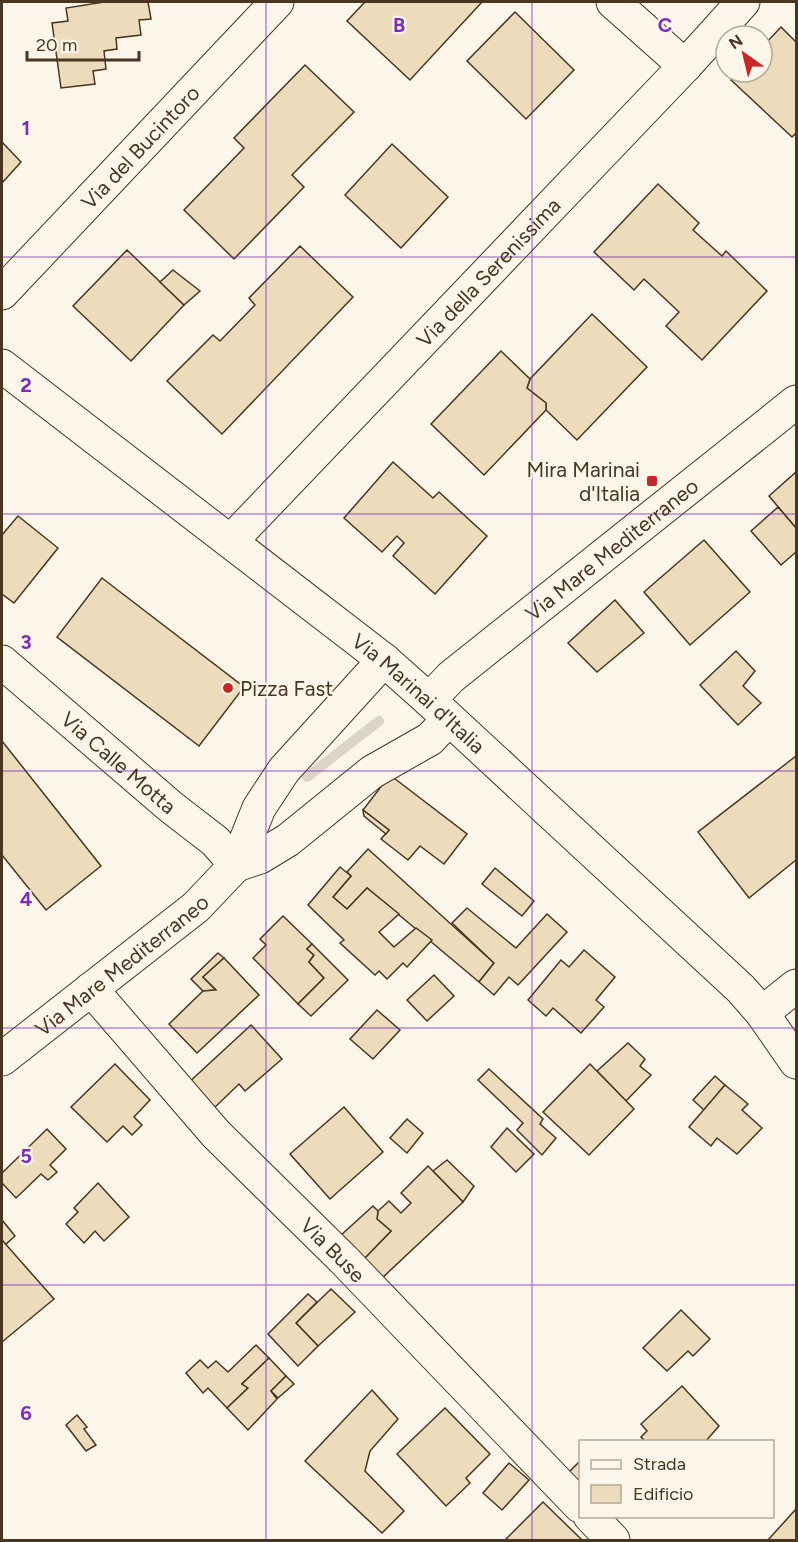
<svg xmlns="http://www.w3.org/2000/svg" width="798" height="1542" viewBox="0 0 798 1542" font-family="Figtree,sans-serif">
	<style>
		.lines { fill: none; stroke-linecap: round; stroke-linejoin: round }
		.stream { stroke: #dcd4c6; stroke-width: 10 }
		.building { fill: #ecdcbc; stroke: #4a3520; stroke-width: 1.5 }
		.street-casing { stroke: #4a3520; stroke-width: 35 }
		.street { stroke: #fbf6e9; stroke-width: 33 }
		.grid { fill: none; stroke: #7b2cbf; stroke-width: 1.5; stroke-opacity: 0.55 }
		.poi-dot { fill: #c62828; stroke: #fbf6e9; stroke-width: 2 }
		.labels { text-anchor: middle; dominant-baseline: central; stroke-width: 4.5; stroke-linejoin: round; paint-order: stroke }
		.street-label { font-size: 21px; fill: #4a3520; stroke: #fbf6e9 }
		.poi-label { font-size: 21px; fill: #4a3520; stroke: #fbf6e9; text-anchor: end }
		.grid-label { font-size: 20px; text-anchor: middle; font-weight: bold; fill: #7b2cbf; stroke: #fbf6e9; stroke-width: 4.5; stroke-linejoin: round; paint-order: stroke }
	</style>
	<rect width="100%" height="100%" fill="#fbf6e9"/>
	<g class="lines">
		<path class="stream" d="M307,777l72,-56"/>
	</g>
	<g class="building">
		<path d="M104,2h44l3,17 -12,1 2,15 -25,3 1,11 -13,2 2,18 -13,2 2,13 -34,4 -9,-65 16,-2 -2,-13z"/>
		<path d="M365,2h117l-72,78 -63,-59z"/>
		<path d="M515,12l59,58 -48,49 -59,-58z"/>
		<path d="M781,27l15,15v91l-4,4 -61,-57 8,-8h23v-25z"/>
		<path d="M305,65l49,47 -62,63 12,12 -70,72 -50,-49 60,-62 -10,-10z"/>
		<path d="M2,142l19,20 -19,21z"/>
		<path d="M392,144l56,53 -47,51 -56,-53z"/>
		<path d="M658,184l41,39 -6,7 29,26 4,-5 41,40 -65,69 -36,-34 13,-14 -35,-33 -10,11 -40,-38z"/>
		<path d="M300,246l53,51 -131,137 -55,-53 46,-46 7,6 35,-36 -6,-7z"/>
		<path d="M127,250l57,55 -53,56 -58,-55z"/>
		<path d="M173,270l27,21 -16,14 -24,-23z"/>
		<path d="M592,314l55,53 -70,73 -31,-30v-7l-19,-15 3,-9z"/>
		<path d="M501,351l29,28 -3,9 19,15v7l-62,65 -53,-51z"/>
		<path d="M393,462l40,36 6,-6 48,44 -52,58 -42,-38 11,-13 -7,-7 -15,16 -38,-34z"/>
		<path d="M796,472v56l-27,-32z"/>
		<path d="M778,507l18,21v24l-15,13 -30,-34z"/>
		<path d="M18,516l40,32 -44,55 -12,-9v-59z"/>
		<path d="M704,540l46,52 -60,53 -46,-53z"/>
		<path d="M102,578l142,109 -45,59 -142,-109z"/>
		<path d="M615,600l29,33 -47,39 -29,-29z"/>
		<path d="M736,651l19,20 -12,15 18,17 -23,22 -38,-40z"/>
		<path d="M2,741l99,125 -55,44 -44,-55z"/>
		<path d="M796,756v104l-47,38 -51,-66z"/>
		<path d="M390,775l77,59 -23,30 -24,-18 -12,14 -27,-21 8,-9 -26,-20z"/>
		<path d="M363,810l26,20 -3,4 -22,-18z"/>
		<path d="M368,849l126,114 -15,19 -112,-94 -20,21 -14,-12 18,-21 -4,-4z"/>
		<path d="M340,867l11,9 -18,21 14,12 20,-21 32,26 -20,18 15,15 22,-19 16,12 -25,27 -4,-4 -16,16 -8,-8 -4,4 -35,-32 4,-3 -36,-35z"/>
		<path d="M495,868l39,33 -12,15 -40,-32z"/>
		<path d="M467,908l49,40 31,-34 20,18 -49,53 -9,-8 -15,18 -15,-13 15,-19 -42,-40z"/>
		<path d="M283,916l29,28 -5,5 7,6 -5,7 15,16 -26,26 -45,-46 13,-13 -6,-6z"/>
		<path d="M312,944l36,36 -37,36 -13,-12 26,-26 -15,-16 5,-7 -7,-6z"/>
		<path d="M584,950l31,27 -19,23 8,7 -23,26 -28,-25 -7,8 -18,-16 33,-40 8,7z"/>
		<path d="M218,953l6,5 -21,19 13,13 -13,1 -12,-12z"/>
		<path d="M224,958l35,37 -62,58 -28,-29 34,-33 13,-1 -13,-13z"/>
		<path d="M434,975l20,21 -27,25 -20,-21z"/>
		<path d="M377,1010l23,20 -27,29 -23,-20z"/>
		<path d="M251,1025l31,34 -37,32 -6,-7 -28,27 -25,-26z"/>
		<path d="M628,1043l17,16 -5,7 11,9 -25,26 -29,-30z"/>
		<path d="M115,1064l35,36 -16,17 8,8 -10,10 -9,-9 -16,16 -36,-35z"/>
		<path d="M590,1064l44,45 -45,46 -46,-43z"/>
		<path d="M489,1069l54,50 -3,5 16,14 -14,17 -25,-25 6,-7 -45,-43z"/>
		<path d="M715,1076l10,9 -21,25 -11,-10z"/>
		<path d="M725,1085l23,19 -6,6 20,18 -25,26 -20,-16 -6,8 -22,-19z"/>
		<path d="M344,1107l39,45 -53,47 -40,-45z"/>
		<path d="M407,1119l16,14 -16,20 -17,-15z"/>
		<path d="M507,1128l27,26 -18,18 -25,-25z"/>
		<path d="M47,1129l19,20 -16,16 7,7 -9,8 -7,-6 -25,24 -14,-15v-10z"/>
		<path d="M447,1160l27,26 -11,16 -30,-31z"/>
		<path d="M428,1166l35,36 -83,78 -18,-19 29,-30 -14,-12 1,-8 11,-10 12,12 10,-10 -10,-10z"/>
		<path d="M98,1183l31,34 -25,24 -9,-10 -11,12 -18,-19 12,-12 -4,-4z"/>
		<path d="M373,1206l5,5 -1,8 14,12 -29,30 -22,-25z"/>
		<path d="M2,1220l13,16 -10,9 -3,-5z"/>
		<path d="M2,1240l52,59 -52,43z"/>
		<path d="M331,1289l24,23 -37,34 -22,-23z"/>
		<path d="M308,1294l9,8 -21,21 22,23 -20,20 -30,-32z"/>
		<path d="M681,1310l29,29 -17,17 -5,-5 -21,20 -24,-23z"/>
		<path d="M256,1345l13,13 -27,26 6,4 -21,20 -19,-20 -5,5 -17,-20 14,-13 8,8 8,-7 12,11z"/>
		<path d="M269,1358l17,18 -15,15 6,8 -29,31 -21,-22 21,-20 -6,-4z"/>
		<path d="M286,1376l8,8 -16,14 -7,-7z"/>
		<path d="M682,1386l37,40 -14,16h-59l-5,-5 6,-6 -6,-7z"/>
		<path d="M372,1390l26,29 -28,32 -5,20 39,40 -22,22 -77,-72z"/>
		<path d="M445,1408l45,46 -24,24 4,5 -24,23 -49,-52z"/>
		<path d="M77,1415l10,12 -3,2 12,16 -10,6 -20,-26z"/>
		<path d="M580,1461v25l-11,-14z"/>
		<path d="M509,1463l20,17 -27,30 -19,-17z"/>
		<path d="M543,1502l39,38h-77z"/>
		<path d="M796,1509v31h-28z"/>
	</g>
	<g class="lines">
		<g class="street-casing">
			<g id="street">
				<path d="M613,2l72,64"/>
				<path id="s1" d="M2,293l275,-291"/>
				<path id="s2" d="M2,366l382,294 45,40 312,289 21,24 34,49"/>
				<path id="s3" d="M231,541l454,-475 58,-64"/>
				<path id="s4" d="M2,662l169,145 44,34 21,24"/>
				<path id="s5" d="M429,700l22,-23 345,-275"/>
				<path d="M236,865l24,-8 28,-17 84,-68 58,-33 19,-20"/>
				<path id="s6" d="M91,989l125,145 127,125 237,247"/>
				<path d="M762,1013l34,-27"/>
				<path id="s7" d="M2,1059l194,-152 40,-42 23,-57 25,-38 100,-110"/>
				<path d="M590,1516l23,24"/>
			</g>
		</g>
		<use href="#street" class="street"/>
	</g>
	<path class="grid" d="M266,2v1538M532,2v1538M2,257h794M2,514h794M2,771h794M2,1028h794M2,1285h794"/>
	<g class="poi-dot">
		<rect x="646" y="475" width="12" height="12" rx="3"/>
		<circle cx="228" cy="688" r="6"/>
	</g>
	<g class="labels">
		<g class="street-label">
			<text stroke="none"><textPath href="#s1" startOffset="201">Via del Bucintoro</textPath></text>
			<text stroke="none"><textPath href="#s3" startOffset="372">Via della Serenissima</textPath></text>
			<text stroke="none"><textPath href="#s5" startOffset="237">Via Mare Mediterraneo</textPath></text>
			<text stroke="none"><textPath href="#s2" startOffset="530">Via Marinai d'Italia</textPath></text>
			<text stroke="none"><textPath href="#s4" startOffset="154">Via Calle Motta</textPath></text>
			<text stroke="none"><textPath href="#s7" startOffset="152">Via Mare Mediterraneo</textPath></text>
			<text stroke="none"><textPath href="#s6" startOffset="356">Via Buse</textPath></text>
		</g>
		<g class="poi-label">
			<text x="640" y="469">Mira Marinai<tspan x="640" dy="24">d'Italia</tspan></text>
			<text x="240" y="688" text-anchor="start">Pizza Fast</text>
		</g>
	</g>
	<g class="grid-label">
		<text x="399" y="32">B</text>
		<text x="665" y="32">C</text>
		<text x="26" y="135">1</text>
		<text x="26" y="392">2</text>
		<text x="26" y="649">3</text>
		<text x="26" y="906">4</text>
		<text x="26" y="1163">5</text>
		<text x="26" y="1420">6</text>
	</g>
	<rect width="798" height="1542" fill="none" stroke="#4a3520" stroke-width="6"/>
	<rect x="579" y="1440" width="195" height="78" fill="#fbf6e9" stroke="#b4a999" stroke-width="1.5"/>
	<rect x="591" y="1460" width="30" height="9" fill="#fbf6e9" stroke="#b4a999" stroke-width="1.5"/>
	<text x="633" y="1470" font-size="18" fill="#4a3520">Strada</text>
	<rect x="591" y="1485" width="30" height="18" fill="#ecdcbc" stroke="#b4a999" stroke-width="1.5"/>
	<text x="633" y="1500" font-size="18" fill="#4a3520">Edificio</text>
	<g transform="translate(744 54) rotate(326)"><circle r="28" fill="#fbf6e9" stroke="#b4a999" stroke-width="1.5"/>
	<path d="M0-4.5L10 22L0 15L-10 22Z" fill="#c62828"/>
	<text y="-9" font-size="16" font-weight="bold" text-anchor="middle" fill="#4a3520">N</text>
	</g>
	<path d="M27 51v9h112v-9" fill="none" stroke="#4a3520" stroke-width="3"/>
	<text x="36" y="51" font-size="18" fill="#4a3520" stroke="#fbf6e9" stroke-width="4.5" paint-order="stroke">20 m</text>
</svg>
